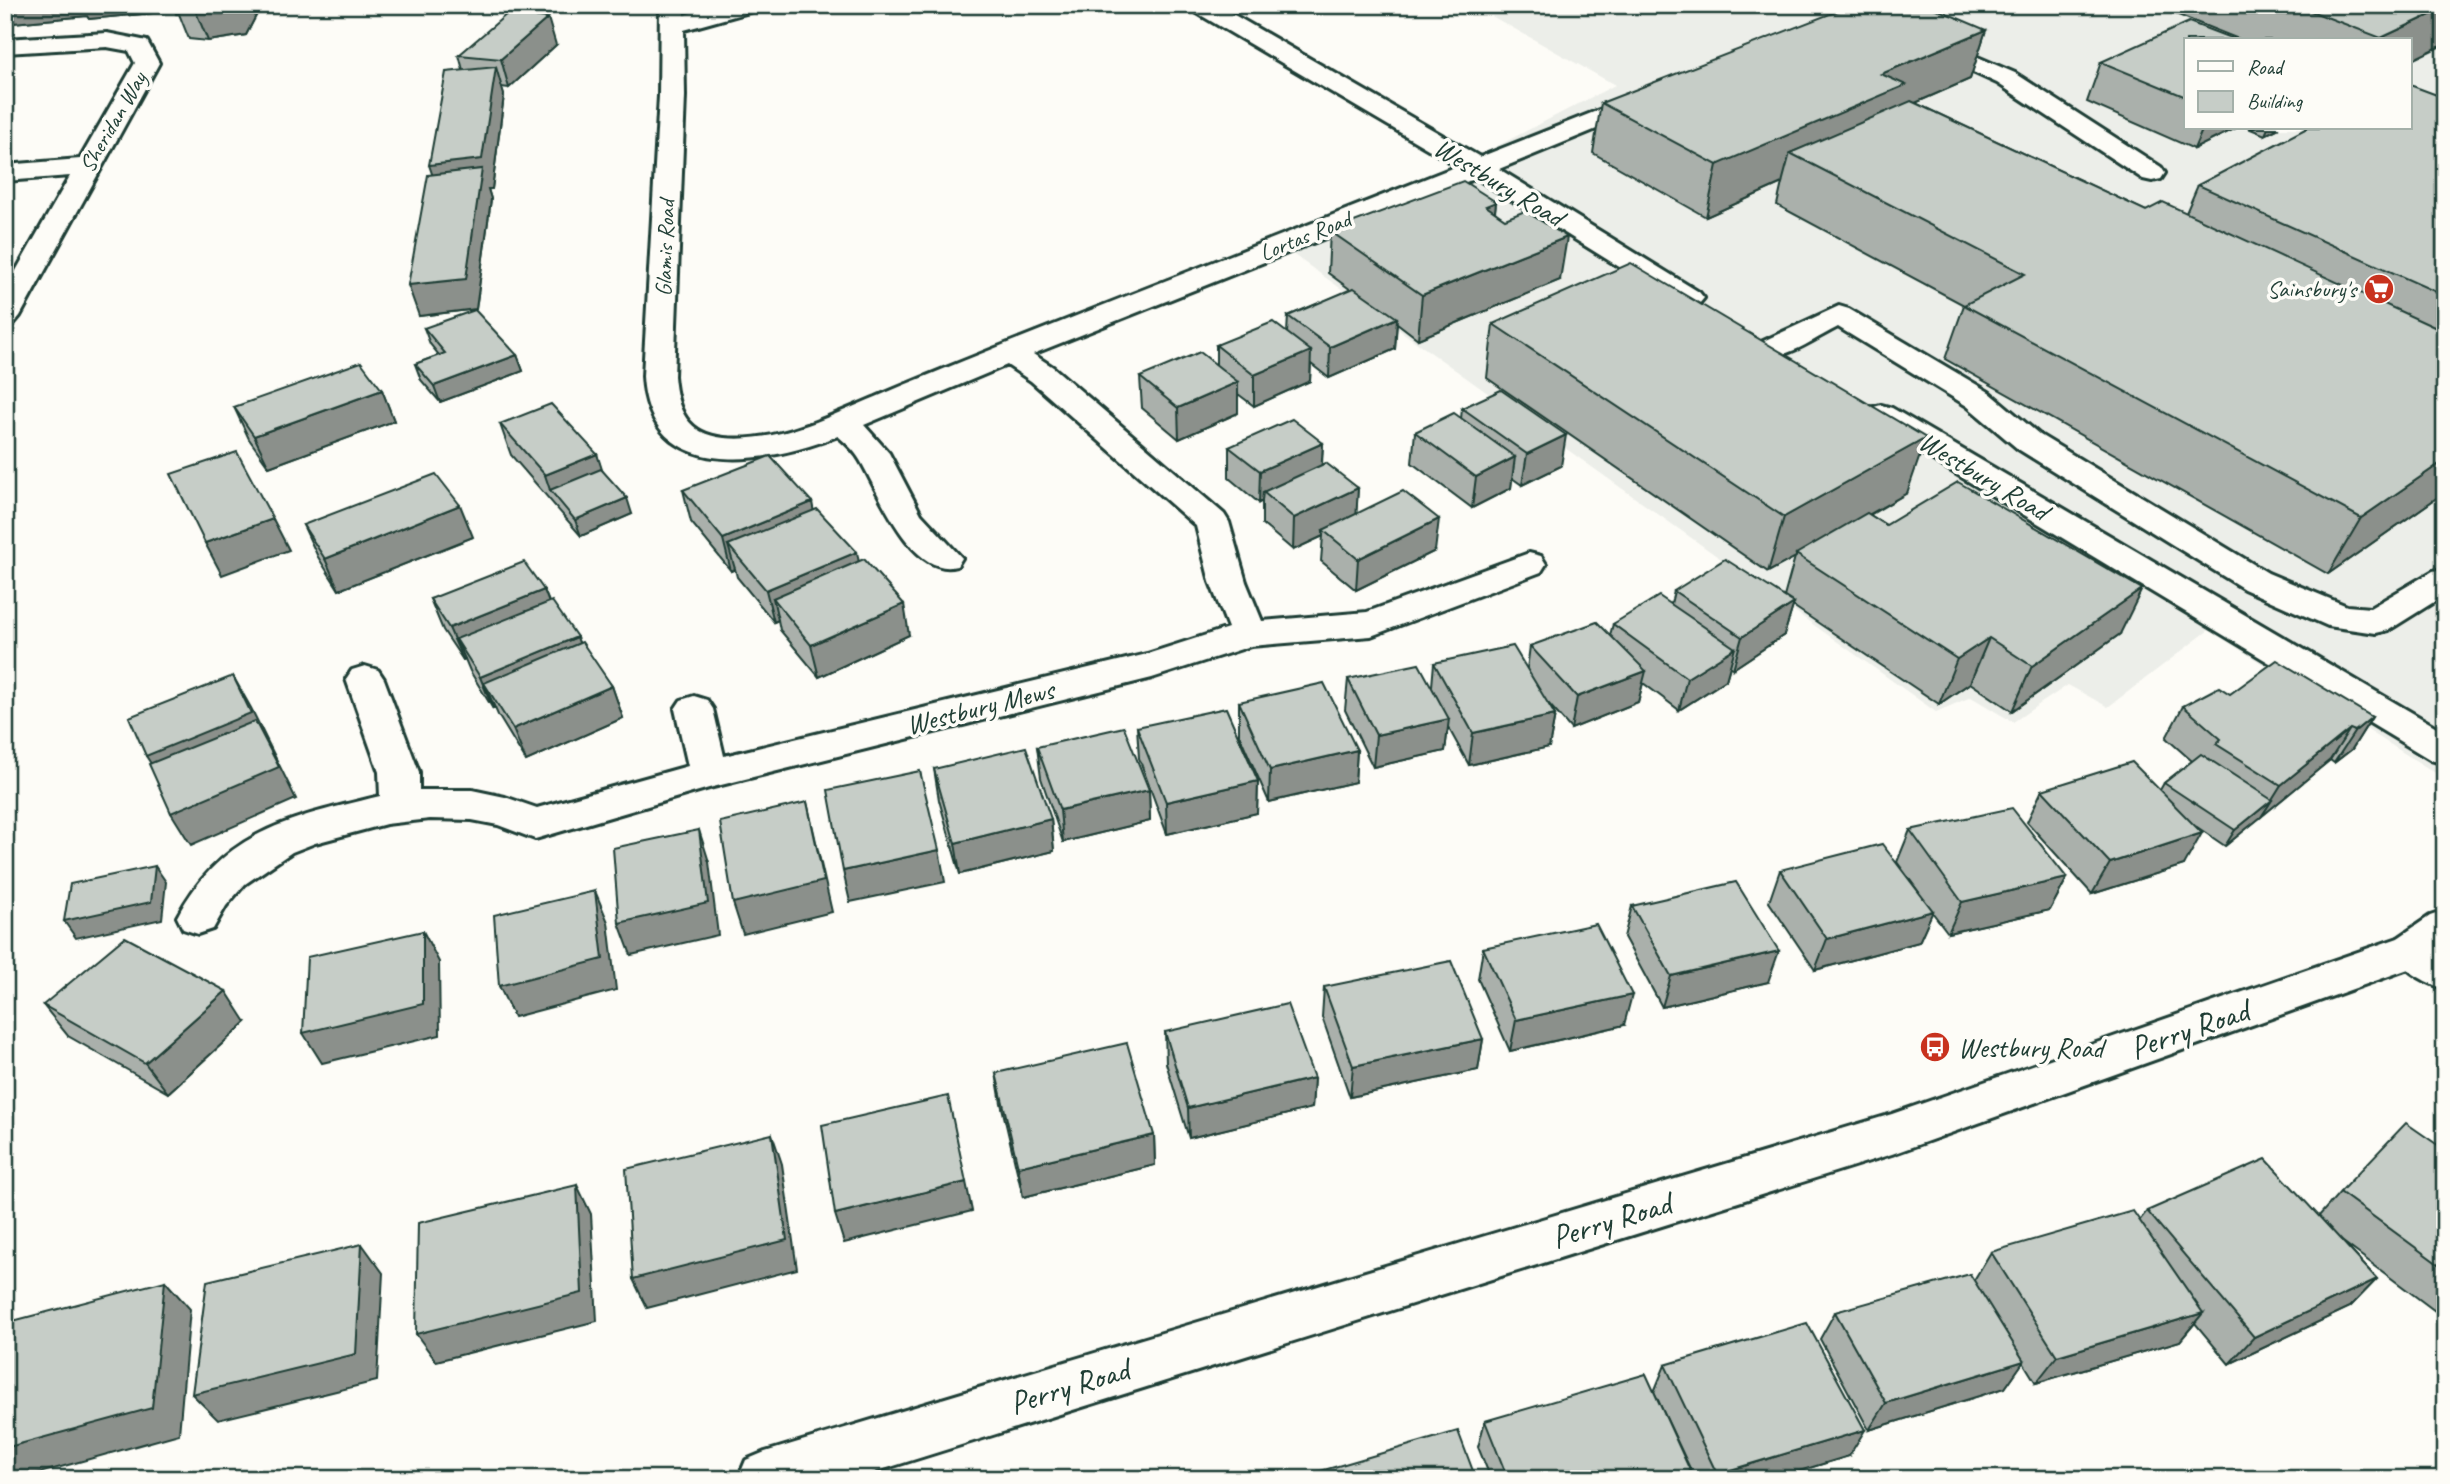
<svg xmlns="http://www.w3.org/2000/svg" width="2450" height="1484" viewBox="0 0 2450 1484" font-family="Caveat,sans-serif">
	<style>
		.built { fill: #eceee9; fill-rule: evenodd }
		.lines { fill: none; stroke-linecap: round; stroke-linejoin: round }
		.lane-casing { stroke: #1f3d34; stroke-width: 6 }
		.street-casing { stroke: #1f3d34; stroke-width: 6 }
		.secondary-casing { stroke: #1f3d34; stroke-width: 6 }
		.lane { fill: #fdfcf7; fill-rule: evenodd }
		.street { fill: #fdfcf7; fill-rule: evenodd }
		.secondary { fill: #fdfcf7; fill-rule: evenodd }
		.wall { fill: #aab0ab; stroke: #1f3d34; stroke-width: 2 }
		.shaded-wall { fill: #8b908b; stroke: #1f3d34; stroke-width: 2 }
		.building { fill: #c6cdc7; stroke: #1f3d34; stroke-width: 2 }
		.labels { text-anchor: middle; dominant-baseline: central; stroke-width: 7; stroke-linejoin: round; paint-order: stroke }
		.far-street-label { font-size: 23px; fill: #1f3d34; stroke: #fdfcf7 }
		.far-poi-label { font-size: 23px; fill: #1f3d34; stroke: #fdfcf7; text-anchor: end }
		.street-label { font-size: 28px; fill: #1f3d34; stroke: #fdfcf7 }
		.poi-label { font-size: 28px; fill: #1f3d34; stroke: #fdfcf7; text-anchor: start }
		.near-street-label { font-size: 33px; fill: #1f3d34; stroke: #fdfcf7 }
	</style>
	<rect width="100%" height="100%" fill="#fdfcf7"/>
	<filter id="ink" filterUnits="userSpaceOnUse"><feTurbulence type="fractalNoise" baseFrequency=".0143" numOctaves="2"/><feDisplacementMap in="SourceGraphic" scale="14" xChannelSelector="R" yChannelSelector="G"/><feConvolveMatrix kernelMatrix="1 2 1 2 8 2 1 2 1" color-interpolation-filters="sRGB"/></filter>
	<g filter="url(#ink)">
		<path class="built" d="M1472,5h973v774l-236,-149 -101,77 -40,-22 -55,37 -42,-25 -35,15 -645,-459 324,-168zM2186,40h224v88h-224z"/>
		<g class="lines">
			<g class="lane-casing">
				<g id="lane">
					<path d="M1926,35l89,38 146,94 4,6 -4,6 -9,2 -9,-2 -146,-96 -79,-36 -4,-5 4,-5z"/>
					<path d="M1839,306l10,3 140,83 51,43 228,138 79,33 23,2 63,-37 12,-3v27l-56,35 -13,3 -48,-7 -84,-37 -226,-140 -51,-43 -129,-79c-23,11 -53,35 -79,28l-4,-6 4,-6z"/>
				</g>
			</g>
			<g class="street-casing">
				<g id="street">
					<path d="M660,5h24v10l37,-10h38l-3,5 -72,20 1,66 -11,280c3,34 13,58 50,62 55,5 103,-21 152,-41 39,-17 78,-32 117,-48 155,-62 310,-122 464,-183l-265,-156 -3,-5h28l263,152 157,-62 9,-3 9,3 4,5 -4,5 -156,64 200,123 5,6 -5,6 -10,3 -10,-3 -203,-126 -443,176 20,13 171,147 5,8 17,60 16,39 105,-9 162,-59 12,3 5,8 -5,8 -170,64 -120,10 -99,32 -443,110 -174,51 -37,-14 -26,-5 -42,-1 -44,5 -71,19 -23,9 -47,32 -19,22 -13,23 -15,5 -15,-5 -6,-12c46,-87 115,-99 203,-121l-1,-24 -33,-93 6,-9 13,-4 13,4 6,9 35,93v18h53l33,7 32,11 151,-42 -13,-57 6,-9 13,-4 13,4 6,9 11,47 423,-102 81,-26 -18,-46 -14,-56 -165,-145 -24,-16 -143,60 25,28 32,61 41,44 -5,8c-46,12 -78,-74 -97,-106 -5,-9 -14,-17 -22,-24 -71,28 -189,49 -195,-60l16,-280z"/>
					<path d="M107,33l40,8 12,22 -139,253 -5,6 -10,3v-35l65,-114 -65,5v-16l75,-6 55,-96 -6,-12 -22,-4 -102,6v-14z"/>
					<path d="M1881,405l11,3 553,324v32l-14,-4 -561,-338 -5,-7 5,-7z"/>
					<path d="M2413,933l15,5 17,11v40c-21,-7 -43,-19 -53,-39l6,-12z"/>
				</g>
			</g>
			<g class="secondary-casing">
				<path id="secondary" d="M2445,911v39l-17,12 -536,192 -1040,325h-114l8,-19 19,-8 1127,-338 506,-176 32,-22z"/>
			</g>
			<use href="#lane" class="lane"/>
			<use href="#street" class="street"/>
			<use href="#secondary" class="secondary"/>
		</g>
		<g class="wall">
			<path d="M5,5h284l-1,3 -29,2 -13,25 -38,6 -19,-2 -10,-25h-3l-1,-3 -86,8 -2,-3 -74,7 -5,-3 -3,-4z"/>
			<path d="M2153,5h292l-35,35h-169z"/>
			<path d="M1986,30l-16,49 -55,24 231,108 40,2 12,-28 247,-87v394l-117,82 -383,-215 19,-54 -187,-100 5,-22 -76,34 -113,-64 8,-50z"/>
			<path d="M2186,40v88h50l-42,21 -107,-47 14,-40z"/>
			<path d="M556,45l-47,43 -8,-1 3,8 -12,94h-4l3,10 -15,110 -57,7 14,-142 30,-104 -4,-15z"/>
			<path d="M2248,128h31l-14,7z"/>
			<path d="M1496,202l-1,10 65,68 -142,59 -21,-16 -2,26 -66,29 -18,-14 -1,17 -56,25 -16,-12v19l-59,26 -37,-31 -2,-31 76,-12v-20l71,-12 1,-17 63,-26 -23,-17 2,-42z"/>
			<path d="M1493,324l414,169 -37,22 16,10 234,109 -108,77 -42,-28 -31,21 -146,-98 -9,29 -51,34 -3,-3 -4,14 -47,30 -36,-27 -5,19 -67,27 -23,-26 7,12 -6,32 -80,18 -21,-38 -3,24 -72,16 -28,-57 3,-31 84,7 2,-23 93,6 3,-23 80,-11 3,-11 58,-20 3,-13 110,6 11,-40 -27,15 -281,-194z"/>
			<path d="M424,328l93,27 6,16 -83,31 -19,-22 -6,-16 24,-9 -9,-11z"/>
			<path d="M382,390l12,31 -125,46 -20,-28 -15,-32z"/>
			<path d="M1462,408l99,58 -39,19 -10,-7 -1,10 -39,20 -60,-45 3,-31 46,-13z"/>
			<path d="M500,424l97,30 4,15 31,45 -51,22 -70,-81z"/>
			<path d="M1323,443l-1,22 36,23 -2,26 79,37 -79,39 -35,-29 2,-25 -30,14 -31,-26v-23l-3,2 -30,-25v-31z"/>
			<path d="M683,490l130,20 45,52 51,73 -90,42 -39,-47 -2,-10 -4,2 -37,-45 -2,-8 -4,2 -40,-49z"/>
			<path d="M303,525l170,12 -134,53 -21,-33z"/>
			<path d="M544,590l5,12 63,84 11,32 -97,43 -28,-46 -3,-7 -2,1 -23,-38 -5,-12 -2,1 -20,-30 -13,-31z"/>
			<path d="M2230,694l142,23 -20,32 -18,14 -4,-3 -105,86 -28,-19 -13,38 -92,29 -65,-72 15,-32h118l4,-7 28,-22 -26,-23 17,-32z"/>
			<path d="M1239,702l118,48 -2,32 -86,20 -30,-68z"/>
			<path d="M1137,727l121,54 -1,32 -90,21 -28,-76z"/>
			<path d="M1037,747l112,43 1,31 -87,21 -22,-64z"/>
			<path d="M934,769l117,50 3,32 -94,23 -21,-74z"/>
			<path d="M1910,830l157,48 -17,32 -102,23 -16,-21 -13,30 -104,28 -46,-68 11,-32 138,21 -21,-29z"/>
			<path d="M1632,906l136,76 -106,25 -38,-70z"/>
			<path d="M1483,948l141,77 -114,26 -32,-72z"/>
			<path d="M1324,987l159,52 -5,31 -128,27 -28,-80z"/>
			<path d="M43,1005l203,17 -78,71 -100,-57z"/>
			<path d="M1165,1032l149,46 -2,30 -123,30 -23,-75z"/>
			<path d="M996,1073l158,62 1,30 -132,32 -22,-94z"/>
			<path d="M2445,1150v152l-10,9 -92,-69 34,37 -27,28 -121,57 -34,-41 -15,18 -144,42 -13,-21 -18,26 -136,42 -49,-91 15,-27 139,-32 17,-28 148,-31 8,-10 172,5 21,-24z"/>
			<path d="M1665,1365l184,91 -76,23h-78l-41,-87z"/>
			<path d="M1485,1421l209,58h-203l-13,-32z"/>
		</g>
		<g class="shaded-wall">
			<path d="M5,5h167l3,6 -86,8 -2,-3 -74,7z"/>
			<path d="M193,5h64l2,5 -13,25 -38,6z"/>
			<path d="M2445,8v36l-35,17v-21h-30l1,-2z"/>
			<path d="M548,18l8,27 -47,43 -8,-29z"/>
			<path d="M1986,30l-16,49 -71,31 -109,43 -8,30 -76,34 11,-52 164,-91z"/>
			<path d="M496,67l8,28 -12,94h-4l3,10 -15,110 -57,7 -11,-31 31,-91 -10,-29z"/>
			<path d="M2203,128h33l-42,21z"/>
			<path d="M2268,128h11l-14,7z"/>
			<path d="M1496,202l-5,43 -5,-39z"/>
			<path d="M1567,237l-7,43 -142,59 4,-44z"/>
			<path d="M1397,318l-2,31 -66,29 1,-31z"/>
			<path d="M1311,351l-1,30 -56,25v-31z"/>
			<path d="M517,355l6,16 -83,31 -6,-16z"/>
			<path d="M1238,382v31l-59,26 -1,-31z"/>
			<path d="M382,390l12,31 -125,46 -15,-31z"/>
			<path d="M1566,435l-5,31 -39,19 5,-31z"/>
			<path d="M1926,438l-19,55 -109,62 -2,-1v3l-28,15 16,-55z"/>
			<path d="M1323,443l-2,31 -58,18 -1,9 -3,2 1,-32z"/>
			<path d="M597,454l10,31 -57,5 -5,-15z"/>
			<path d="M1515,457l-4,31 -39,20 4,-31z"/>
			<path d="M2445,460v32l-117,82 33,-56z"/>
			<path d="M1358,488l-2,32 -33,10v6l-30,14 1,-32z"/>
			<path d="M627,498l5,16 -51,22 -6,-16z"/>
			<path d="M812,502l6,32 -90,11 7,24 -4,2 -8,-32z"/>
			<path d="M460,505l13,32 -134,53 -14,-31z"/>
			<path d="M273,519l16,31 -67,25 -17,-32z"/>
			<path d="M1439,519l-4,32 -79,39 2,-31z"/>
			<path d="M857,552l6,32 -90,14 5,22 -4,2 -8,-32z"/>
			<path d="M2142,589l-22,45 -108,77 20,-45z"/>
			<path d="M544,590l12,32 -100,17 9,20 -2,1 -14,-32z"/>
			<path d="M1794,603l-10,32 -51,34 9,-32z"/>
			<path d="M904,604l5,31 -90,42 -8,-32z"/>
			<path d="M577,637l11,31 -104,15 11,25 -2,1 -13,-32z"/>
			<path d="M1989,638l-19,45 -31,21 18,-45z"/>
			<path d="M1735,648l-9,32 -47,30 8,-32z"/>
			<path d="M1646,671l-8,31 -67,27 6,-32z"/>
			<path d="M233,676l18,32 45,91 -105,46 -20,-32 -5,-26 -20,-31z"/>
			<path d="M612,686l11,32 -97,43 -13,-32z"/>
			<path d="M1555,715l-6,32 -80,18 4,-32z"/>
			<path d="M2372,717l-20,32 -18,14 21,-32z"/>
			<path d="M1449,719l-4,32 -72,16 3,-32z"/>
			<path d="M2350,729l-20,31 -69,57 20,-32z"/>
			<path d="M1357,750l-2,32 -86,20 1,-32z"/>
			<path d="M1258,781l-1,32 -90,21 -1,-32z"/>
			<path d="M1149,790l1,31 -87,21 -3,-32z"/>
			<path d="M2272,800l-11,17 -36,29 10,-16z"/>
			<path d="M807,802l25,110 -89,22 -10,-31z"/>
			<path d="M1051,819l3,32 -94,23 -5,-31z"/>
			<path d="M699,830l10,32 9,73 -87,20 -12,-32z"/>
			<path d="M2202,833l-18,32 -92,29 18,-31z"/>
			<path d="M939,850l6,32 -95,20 -7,-31z"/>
			<path d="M155,866l11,16 -4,37 -86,19 -12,-17z"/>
			<path d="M2067,878l-17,32 -102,23 14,-31z"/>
			<path d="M595,891l13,31 8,68 -102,27 -15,-31z"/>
			<path d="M1933,911l-14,31 -104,28 12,-31z"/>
			<path d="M423,931l16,31 1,73 -118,28 -19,-30z"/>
			<path d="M1779,951l-11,31 -106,25 9,-31z"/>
			<path d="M226,991l20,31 -78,71 -23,-30z"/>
			<path d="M1632,995l-8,30 -114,26 6,-31z"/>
			<path d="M1483,1039l-5,31 -128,27 3,-31z"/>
			<path d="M1314,1078l-2,30 -123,30 -1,-30z"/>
			<path d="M772,1134l10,30 15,105 -150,39 -14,-29z"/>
			<path d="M1154,1135l1,30 -132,32 -5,-30z"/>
			<path d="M966,1182l6,29 -128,32 -9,-29z"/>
			<path d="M577,1185l14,29 6,107 -161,40 -20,-27z"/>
			<path d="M362,1244l21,29 -6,108 -159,39 -26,-26z"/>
			<path d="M2377,1279l-27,28 -121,57 25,-27z"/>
			<path d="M165,1281l25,28 -11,125 -161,45h-13v-31z"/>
			<path d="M2203,1313l-23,28 -144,42 21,-27z"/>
			<path d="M2024,1361l-19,27 -136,42 17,-27z"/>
			<path d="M1865,1430l-16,26 -76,23h-58l2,-5z"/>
		</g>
		<g class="building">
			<path d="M1853,5h74l59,25 -105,44 25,11 -189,80 -116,-62z"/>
			<path d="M2295,5h150v3l-64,30z"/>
			<path d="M508,13l40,5 -47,41 -42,-4z"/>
			<path d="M2189,22l47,18h-50v57l-85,-35z"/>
			<path d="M496,67l-14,92 -53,6 17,-93z"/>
			<path d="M2410,85l35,13v198l-247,-111 109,-57h103z"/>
			<path d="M1911,101l235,110 17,-9 282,130v128l-84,58 -397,-213 61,-31 -235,-121z"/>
			<path d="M482,169l-16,110 -58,6 20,-110z"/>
			<path d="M1463,181l33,21 -10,4 19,13 20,-8 42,26 -145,58 -92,-64z"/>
			<path d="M1631,263l295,175 -142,79 -291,-193z"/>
			<path d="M1354,288l43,30 -67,29 -42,-31z"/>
			<path d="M475,310l42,45 -83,31 -19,-22 30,-11 -21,-25z"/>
			<path d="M1273,322l38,29 -57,24 -38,-30z"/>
			<path d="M1200,352l38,30 -60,26 -38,-31z"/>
			<path d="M361,362l21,28 -128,46 -20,-29z"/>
			<path d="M1501,390l65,45 -39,19 -65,-46z"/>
			<path d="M551,404l46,50 -52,21 -45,-51z"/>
			<path d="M1454,413l61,44 -39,20 -61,-45z"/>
			<path d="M1292,419l31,24 -63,28 -31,-24z"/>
			<path d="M237,452l36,67 -68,24 -34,-69z"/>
			<path d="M770,456l42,46 -89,37 -40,-49z"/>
			<path d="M1326,463l32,25 -64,30 -31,-26z"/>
			<path d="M601,469l26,29 -52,22 -25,-30z"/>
			<path d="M436,474l24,31 -135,54 -22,-34z"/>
			<path d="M1958,482l184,107 -110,77 -43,-28 -32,21 -161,-105 71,-41 19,12z"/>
			<path d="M1403,491l36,28 -81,40 -35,-29z"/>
			<path d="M817,509l40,43 -91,38 -38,-45z"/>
			<path d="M864,559l40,45 -93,41 -38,-47z"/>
			<path d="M1725,559l69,44 -52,34 -68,-46z"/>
			<path d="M524,562l20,28 -95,38 -19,-29z"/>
			<path d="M1659,596l76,52 -48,30 -74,-54z"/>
			<path d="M552,601l25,36 -97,40 -24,-38z"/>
			<path d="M1597,622l49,49 -69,26 -47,-51z"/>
			<path d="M582,642l30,44 -99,43 -29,-46z"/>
			<path d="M1513,646l42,69 -82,18 -39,-70z"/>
			<path d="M2277,660l95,57 -17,14 -5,-2 -69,56 -65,-41 5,-5 -38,-33 36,-19 11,7z"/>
			<path d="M1419,664l30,55 -73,16 -28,-56z"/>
			<path d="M233,676l18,37 -105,43 -17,-39z"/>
			<path d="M1324,683l33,67 -87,20 -31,-68z"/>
			<path d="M1226,708l32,73 -92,21 -29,-75z"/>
			<path d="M255,721l24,46 -108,46 -22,-49z"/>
			<path d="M1124,727l25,63 -89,20 -23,-63z"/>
			<path d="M1026,747l25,72 -96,24 -21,-74z"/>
			<path d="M2201,754l71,46 -37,30 -71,-47z"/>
			<path d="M2132,762l70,71 -92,30 -68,-73z"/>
			<path d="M920,771l19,79 -96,21 -15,-81z"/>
			<path d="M807,802l17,79 -91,22 -13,-81z"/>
			<path d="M2012,808l55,70 -105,24 -52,-72z"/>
			<path d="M699,830l9,73 -89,20 -6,-75z"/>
			<path d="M1882,844l51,67 -106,28 -47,-69z"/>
			<path d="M155,866l-4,36 -87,19 6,-37z"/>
			<path d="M1736,882l43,69 -108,25 -39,-70z"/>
			<path d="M595,891l8,68 -104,27 -5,-71z"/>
			<path d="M1596,924l36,71 -116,25 -33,-72z"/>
			<path d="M423,931v73l-120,29 4,-76z"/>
			<path d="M125,937l101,54 -81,72 -102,-58z"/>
			<path d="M1451,961l32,78 -130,27 -29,-79z"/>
			<path d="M1287,1004l27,74 -126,30 -23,-76z"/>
			<path d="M1127,1043l27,92 -136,32 -22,-94z"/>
			<path d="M948,1096l18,86 -131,32 -13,-89z"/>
			<path d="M2406,1123l39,27v119l-105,-77z"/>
			<path d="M772,1134l15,106 -154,39 -7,-110z"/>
			<path d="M2266,1159l111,120 -123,58 -107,-126z"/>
			<path d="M577,1185l5,108 -166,41 2,-111z"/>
			<path d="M2133,1211l70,102 -146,43 -66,-104z"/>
			<path d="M362,1244l-6,110 -164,40 15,-113z"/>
			<path d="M1970,1274l54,87 -138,42 -51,-91z"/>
			<path d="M165,1281l-13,127 -147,40v-125z"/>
			<path d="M1807,1323l58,107 -148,44 -52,-109z"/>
			<path d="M1646,1374l48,105h-186l-23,-58z"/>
			<path d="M1458,1431l18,48h-176v-2z"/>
		</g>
	</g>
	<defs>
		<g id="supermarket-disc" transform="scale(1.575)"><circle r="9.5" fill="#c8321e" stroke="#fdfcf7"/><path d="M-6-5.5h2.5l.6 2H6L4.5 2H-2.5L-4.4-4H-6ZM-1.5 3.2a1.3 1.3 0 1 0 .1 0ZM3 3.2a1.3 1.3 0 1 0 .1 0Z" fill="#fff"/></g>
		<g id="bus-disc" transform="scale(1.575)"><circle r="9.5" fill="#c8321e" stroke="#fdfcf7"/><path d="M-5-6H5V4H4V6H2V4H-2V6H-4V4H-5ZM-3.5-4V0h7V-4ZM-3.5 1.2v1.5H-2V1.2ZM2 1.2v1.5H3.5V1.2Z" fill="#fff"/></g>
	</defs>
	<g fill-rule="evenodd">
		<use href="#supermarket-disc" x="2379" y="289"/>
		<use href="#bus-disc" x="1935" y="1047"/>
	</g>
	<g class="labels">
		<g class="far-street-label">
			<text transform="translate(113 122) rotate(-60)">Sheridan Way</text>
			<text transform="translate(1305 236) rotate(-22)">Lortas Road</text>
			<text transform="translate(665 248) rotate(-88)">Glamis Road</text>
		</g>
		<g class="far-poi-label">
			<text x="2356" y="289">Sainsbury's</text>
		</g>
		<g class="street-label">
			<text transform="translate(1499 182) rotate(31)">Westbury Road</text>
			<text transform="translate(1984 476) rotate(31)">Westbury Road</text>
			<text transform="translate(980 707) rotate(-14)">Westbury Mews</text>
		</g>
		<g class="poi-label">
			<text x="1958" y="1047">Westbury Road</text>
		</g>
		<g class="near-street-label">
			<text transform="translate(2189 1029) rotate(-19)">Perry Road</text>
			<text transform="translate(1611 1220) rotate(-17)">Perry Road</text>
			<text transform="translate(1069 1386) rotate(-17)">Perry Road</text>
		</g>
	</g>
	<rect width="2450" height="1484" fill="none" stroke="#fdfcf7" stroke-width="28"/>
	<rect x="14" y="14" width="2422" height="1456" fill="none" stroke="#1f3d34" stroke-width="2.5" filter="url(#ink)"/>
	<rect x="2184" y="38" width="228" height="91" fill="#fdfcf7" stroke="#a4b0a9" stroke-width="2"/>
	<rect x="2198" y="61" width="35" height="10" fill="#fdfcf7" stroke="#a4b0a9" stroke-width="2"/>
	<text x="2247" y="74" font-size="21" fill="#1f3d34">Road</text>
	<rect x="2198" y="91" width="35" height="21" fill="#c6cdc7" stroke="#a4b0a9" stroke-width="2"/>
	<text x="2247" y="108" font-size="21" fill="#1f3d34">Building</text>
</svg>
